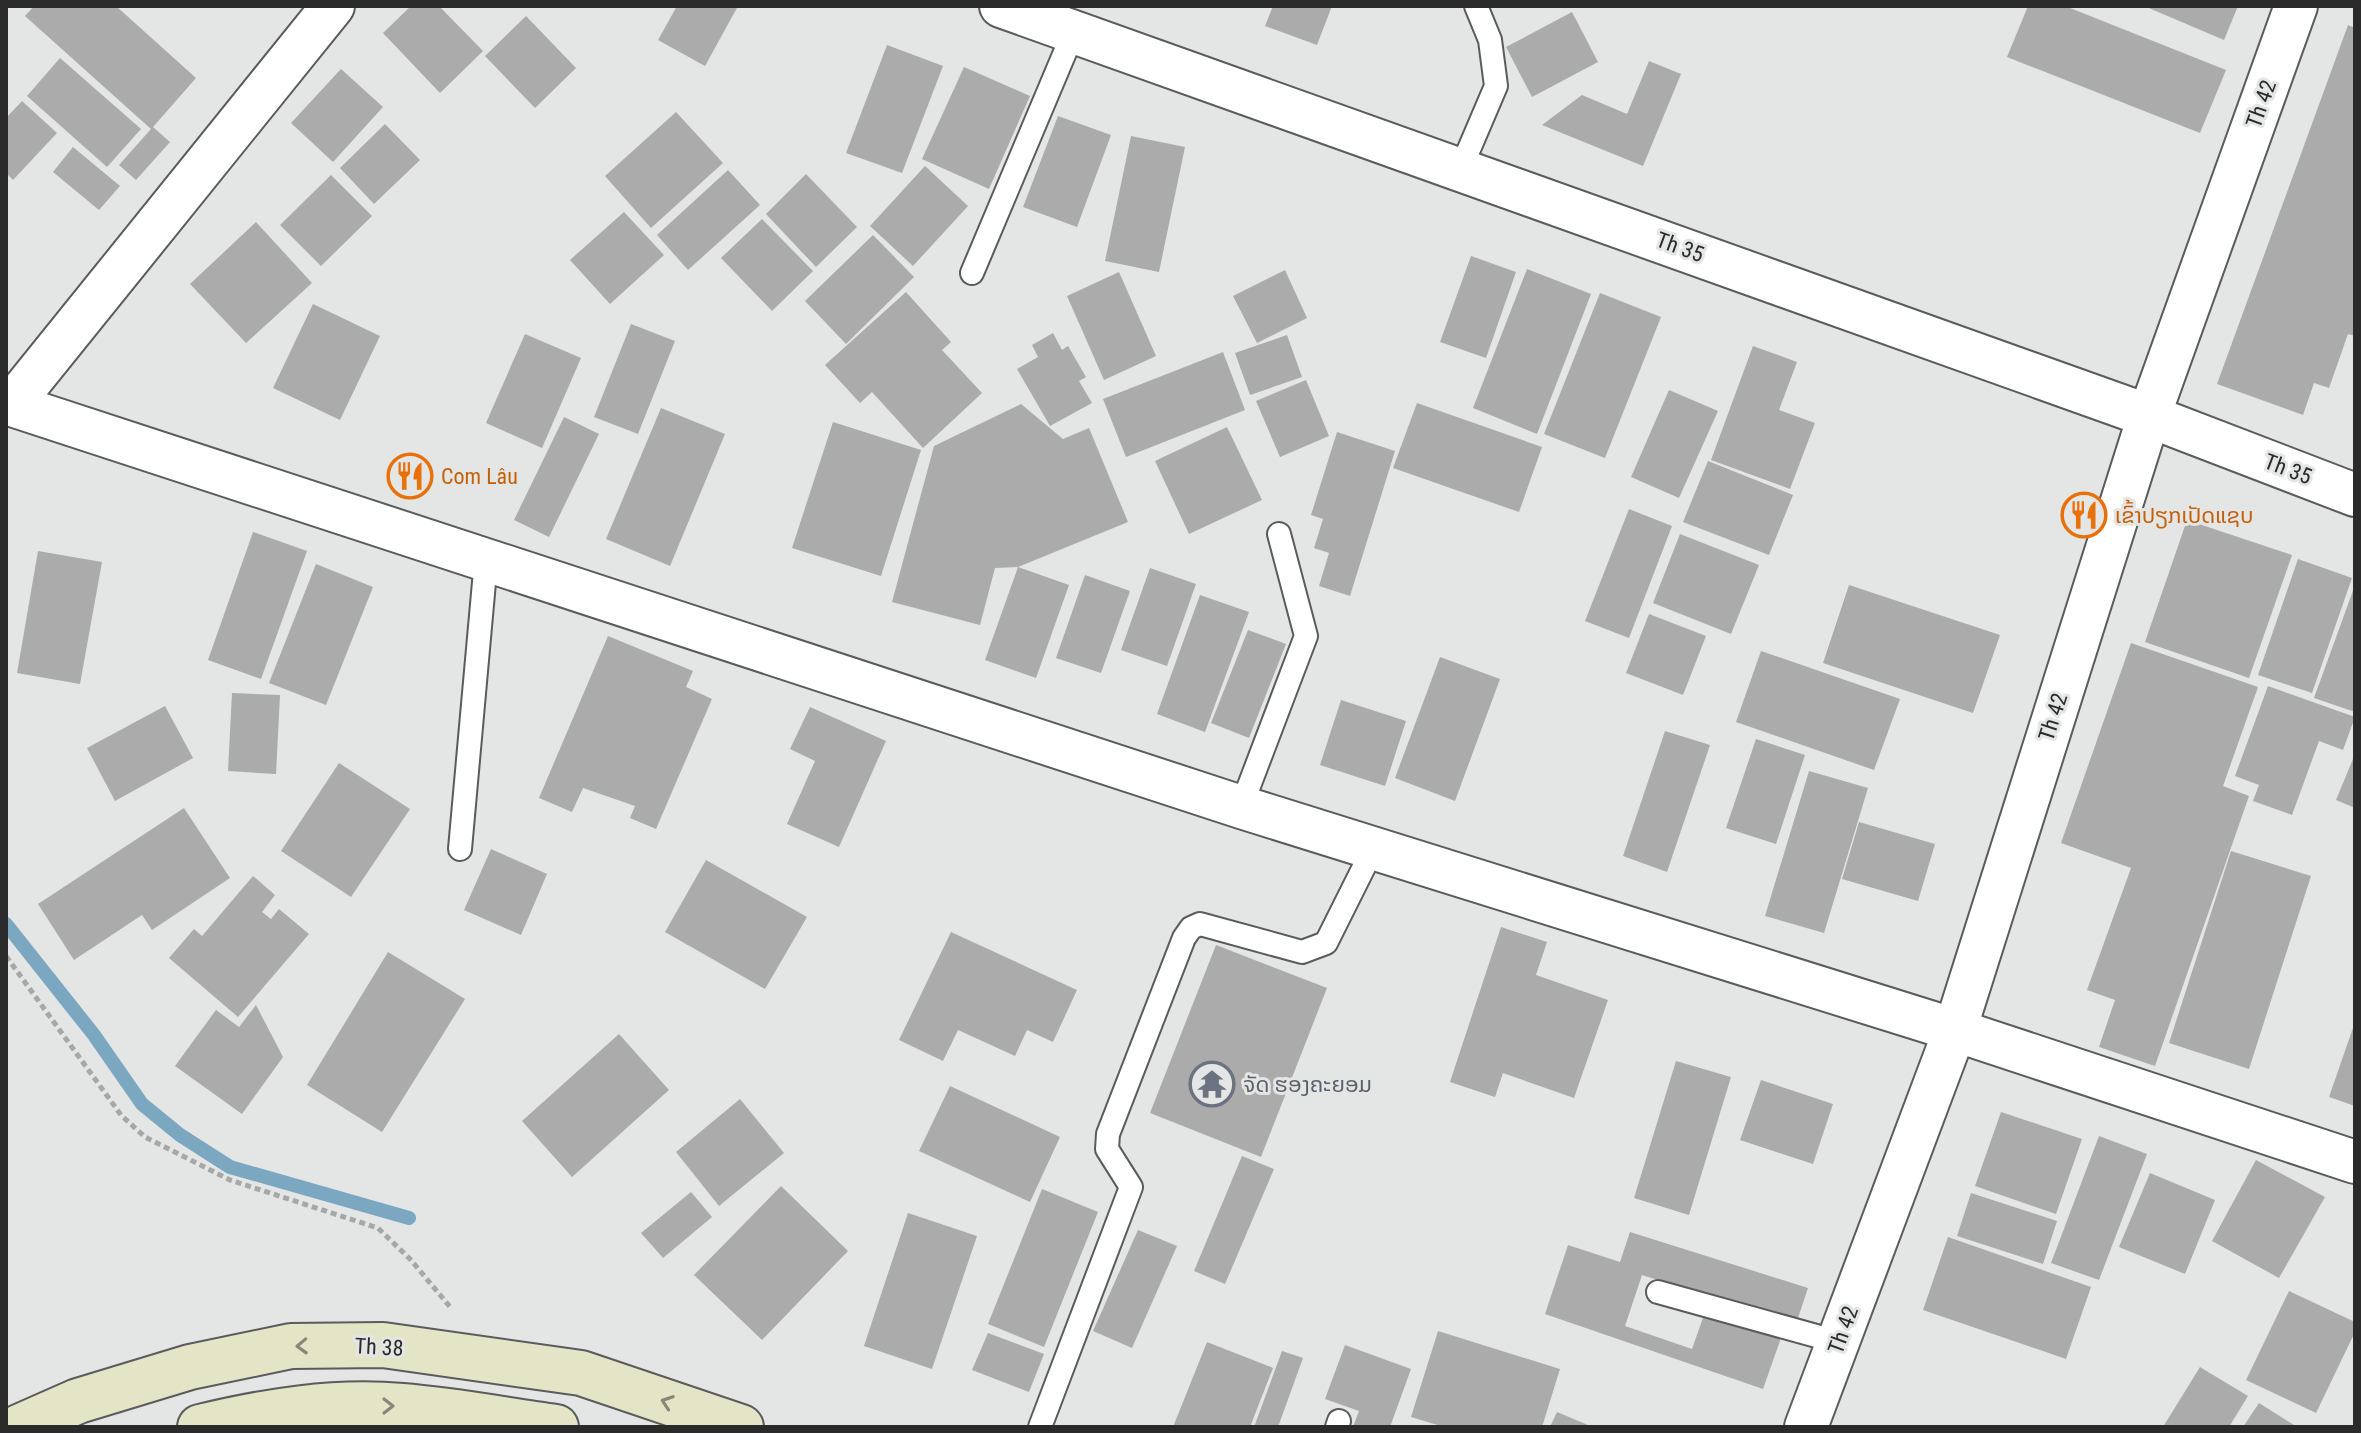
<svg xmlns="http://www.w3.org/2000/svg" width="2361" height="1433" viewBox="0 0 2361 1433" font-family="'Roboto Condensed','Noto Sans Lao',sans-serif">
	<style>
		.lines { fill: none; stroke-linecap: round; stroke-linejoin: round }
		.stream { stroke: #7ba7c1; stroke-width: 14 }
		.building { fill: #acabac }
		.lane-casing { stroke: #5a5b5c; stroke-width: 26 }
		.street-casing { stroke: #5a5b5c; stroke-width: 46 }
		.secondary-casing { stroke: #5a5b5c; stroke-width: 48 }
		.path { stroke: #a6a7a7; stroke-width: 5; stroke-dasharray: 6 4; stroke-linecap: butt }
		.lane { stroke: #fff; stroke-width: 22 }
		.street { stroke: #fff; stroke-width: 42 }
		.secondary { stroke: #e4e5c6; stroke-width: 44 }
		.oneway { stroke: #878878 }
		.labels { text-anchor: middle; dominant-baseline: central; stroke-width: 6; stroke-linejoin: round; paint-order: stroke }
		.street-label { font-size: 22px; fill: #2a2a2b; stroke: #e4e5e5 }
		.food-label { font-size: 22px; fill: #c56008; stroke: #e4e5e5; text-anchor: start }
		.worship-label { font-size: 22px; fill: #5b616d; stroke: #e4e5e5; text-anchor: start }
	</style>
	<rect width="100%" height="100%" fill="#e4e5e5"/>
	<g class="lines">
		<path class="stream" d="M6,924l88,111 48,69 38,31 50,32 179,51"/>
	</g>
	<g class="building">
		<path d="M34,6h82l80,72 -43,49 17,15 -34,38 -17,-15 32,-36 -126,-113z"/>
		<path d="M411,6h28l44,45 -43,42 -57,-60z"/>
		<path d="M677,6h61l-33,60 -47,-26z"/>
		<path d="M1273,6h59l-15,39 -52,-19z"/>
		<path d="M2028,6h37l161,64 -26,63 -193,-76z"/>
		<path d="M2144,6h94l-14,34z"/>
		<path d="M1572,12l26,50 -66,35 -26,-50z"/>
		<path d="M526,16l50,52 -41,40 -50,-52z"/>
		<path d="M2348,25l7,3v308l-7,-2 -19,54 -15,-5 -11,32 -86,-31z"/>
		<path d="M887,45l56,21 -41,107 -56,-20z"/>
		<path d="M60,58l81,71 -34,38 -80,-71z"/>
		<path d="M1649,61l32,13 -38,92 -101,-41 40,-30 45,19z"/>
		<path d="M964,67l66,29 -41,93 -67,-30z"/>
		<path d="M341,69l42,38 -50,55 -42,-39z"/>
		<path d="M22,101l35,32 -44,47 -7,-7v-55z"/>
		<path d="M676,112l47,51 -72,65 -46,-52z"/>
		<path d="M1058,116l53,19 -34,92 -54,-20z"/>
		<path d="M385,124l35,36 -46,44 -34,-36z"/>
		<path d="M1131,136l54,11 -26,125 -54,-11z"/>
		<path d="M73,147l47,39 -21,24 -46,-38z"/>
		<path d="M925,166l43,40 -55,60 -43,-40z"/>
		<path d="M728,170l32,35 -72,65 -31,-35z"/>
		<path d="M806,174l51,53 -41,40 -50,-53z"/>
		<path d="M331,175l41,41 -51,50 -41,-41z"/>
		<path d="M624,212l40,43 -54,49 -40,-44z"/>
		<path d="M762,219l51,52 -41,40 -51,-53z"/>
		<path d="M256,222l56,61 -66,60 -56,-59z"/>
		<path d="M873,235l41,42 -68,67 -41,-43z"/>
		<path d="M1471,256l45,16 -30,86 -46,-16z"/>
		<path d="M1527,269l64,25 -54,140 -64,-26z"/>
		<path d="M1285,270l22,48 -50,25 -24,-47z"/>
		<path d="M1119,272l37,84 -52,24 -37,-84z"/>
		<path d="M906,292l45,50 -9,8 40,43 -59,55 -51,-56 -12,11 -35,-38z"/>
		<path d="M1600,293l61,24 -56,141 -61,-24z"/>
		<path d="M313,304l67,32 -40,84 -67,-32z"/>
		<path d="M631,324l44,17 -37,93 -44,-17z"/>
		<path d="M1053,333l9,17 6,-4 18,31 -7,4 13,22 -42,23 -33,-57 21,-12 -6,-12z"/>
		<path d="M525,334l56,24 -39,90 -56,-25z"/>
		<path d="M1287,335l15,42 -52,18 -15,-42z"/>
		<path d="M1753,346l44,16 -18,48 36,13 -25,66 -79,-29z"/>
		<path d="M1223,352l22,58 -119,47 -23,-58z"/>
		<path d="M1306,380l23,56 -49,21 -24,-56z"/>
		<path d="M1669,390l49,21 -39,87 -48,-21z"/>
		<path d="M1417,403l125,44 -23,65 -126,-44z"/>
		<path d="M1021,404l42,35 26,-11 39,94 -110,45 -23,1 -15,57 -88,-23 42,-156z"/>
		<path d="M661,408l64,26 -55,132 -64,-27z"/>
		<path d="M564,417l35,17 -50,103 -35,-17z"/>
		<path d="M833,422l88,28 -40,126 -89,-28z"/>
		<path d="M1227,427l35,73 -73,34 -34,-73z"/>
		<path d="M1337,432l58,19 -45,145 -31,-10 10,-33 -15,-5 9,-29 -12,-4z"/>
		<path d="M1708,461l85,34 -24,60 -86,-33z"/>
		<path d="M1629,509l43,17 -43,112 -44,-17z"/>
		<path d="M2187,520l105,35 -43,123 -104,-36z"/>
		<path d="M253,532l54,19 -46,128 -53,-19z"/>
		<path d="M1680,534l79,31 -28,69 -78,-31z"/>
		<path d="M38,551l64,11 -22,122 -63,-11z"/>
		<path d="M2298,559l54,19 -40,115 -54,-18z"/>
		<path d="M316,564l57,23 -47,118 -57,-22z"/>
		<path d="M1018,567l51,18 -33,93 -51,-18z"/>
		<path d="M1150,568l46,16 -29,82 -46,-16z"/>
		<path d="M1085,575l45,16 -29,82 -45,-15z"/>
		<path d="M1849,585l151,50 -27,78 -150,-50z"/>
		<path d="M2355,585v127l-41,-14z"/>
		<path d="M1200,595l49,17 -44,120 -48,-18z"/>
		<path d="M1649,614l57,22 -23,59 -57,-22z"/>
		<path d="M1248,630l38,14 -37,94 -38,-15z"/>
		<path d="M608,636l85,35 -7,16 26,12 -56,130 -26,-11 5,-12 -52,-18 -11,24 -33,-14z"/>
		<path d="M2131,643l127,44 -35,99 26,10 -94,270 -56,-19 16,-47 -28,-10 44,-122 -70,-25z"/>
		<path d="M1761,651l139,48 -26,71 -138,-48z"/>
		<path d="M1440,657l60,22 -45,122 -60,-23z"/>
		<path d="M2268,686l87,31 -12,33 -24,-9 -27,74 -39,-14 6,-16 -24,-9z"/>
		<path d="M232,693l48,2 -4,79 -48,-3z"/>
		<path d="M1341,700l65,21 -21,65 -65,-21z"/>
		<path d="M165,706l28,52 -78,43 -28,-53z"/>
		<path d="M810,707l76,34 -47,106 -52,-23 28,-63 -25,-12z"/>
		<path d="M1665,731l45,14 -43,127 -44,-16z"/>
		<path d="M1756,739l49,16 -29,89 -50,-16z"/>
		<path d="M2355,754v54l-19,-8z"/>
		<path d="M339,763l71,46 -59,88 -70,-46z"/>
		<path d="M1809,771l59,17 -44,145 -59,-17z"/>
		<path d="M184,808l46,70 -78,52 -10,-15 -68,45 -36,-56z"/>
		<path d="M1859,822l76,22 -17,57 -76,-22z"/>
		<path d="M491,849l56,25 -26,61 -57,-25z"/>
		<path d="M2231,851l80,25 -62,193 -80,-26z"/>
		<path d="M706,860l101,57 -42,72 -100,-57z"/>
		<path d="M253,876l22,19 -13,17 9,7 8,-10 30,25 -71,83 -69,-59 25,-29 8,7z"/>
		<path d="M1501,927l46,15 -11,33 72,25 -34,98 -71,-25 -8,24 -45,-15z"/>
		<path d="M951,932l126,58 -24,52 -26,-12 -12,26 -57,-26 -15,31 -44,-21z"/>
		<path d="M1216,945l111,43 -66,169 -111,-44z"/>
		<path d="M388,952l77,47 -83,133 -75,-47z"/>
		<path d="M256,1005l27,52 -41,57 -67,-48 41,-56 23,17z"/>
		<path d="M2355,1022v84l-26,-9z"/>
		<path d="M619,1034l50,56 -97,87 -50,-56z"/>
		<path d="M1676,1061l55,16 -42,138 -55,-17z"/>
		<path d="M1761,1080l72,24 -20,60 -73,-24z"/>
		<path d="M950,1086l110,51 -30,65 -111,-51z"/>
		<path d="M740,1099l44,54 -65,53 -43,-54z"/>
		<path d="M2001,1112l81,27 -26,75 -81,-28z"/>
		<path d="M2099,1136l48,18 -48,126 -48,-17z"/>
		<path d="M1242,1156l32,13 -49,115 -31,-13z"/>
		<path d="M2256,1160l69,37 -46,81 -67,-37z"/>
		<path d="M2150,1173l65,27 -30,74 -66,-27z"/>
		<path d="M781,1186l67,65 -86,89 -68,-65z"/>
		<path d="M1042,1189l56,23 -54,135 -56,-23z"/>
		<path d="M691,1192l21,25 -49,41 -22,-25z"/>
		<path d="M1971,1193l86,28 -14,43 -86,-28z"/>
		<path d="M908,1213l69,23 -45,133 -68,-23z"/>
		<path d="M1138,1230l39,16 -45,102 -39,-17z"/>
		<path d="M1630,1232l178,56 -12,36 -154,-49 -17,51 67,23 13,-37 76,26 -18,51 -218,-75 23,-69 52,17z"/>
		<path d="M1948,1237l143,50 -25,72 -143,-49z"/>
		<path d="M2289,1291l66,31v10l-39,81 -70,-33z"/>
		<path d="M1438,1331l122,38 -18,58h-98l-33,-10z"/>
		<path d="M988,1333l56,21 -15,38 -57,-22z"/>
		<path d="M1207,1342l66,26 -23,59h-77z"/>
		<path d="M1345,1345l66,24 -21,58h-37l6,-16 -34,-12z"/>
		<path d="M1282,1351l21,7 -25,69h-24z"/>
		<path d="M2200,1367l48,29 -19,31h-66z"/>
		<path d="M2259,1403l38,24h-54z"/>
		<path d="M1557,1412l31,13 -1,2h-37z"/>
	</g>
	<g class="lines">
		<g class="lane-casing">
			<g id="lane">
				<path d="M1461,168l35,-82 -6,-46 -14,-34"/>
				<path d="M972,273l102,-242"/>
				<path d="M1241,807l65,-171 -27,-102"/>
				<path d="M460,849l26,-289"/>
				<path d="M1658,1292l180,50"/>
				<path d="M1040,1427l91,-240 -24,-38 1,-15 76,-196 7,-10 9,-4 102,28 24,-9 47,-94"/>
				<path d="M1337,1427l2,-6"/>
			</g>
		</g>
		<g class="street-casing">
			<g id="street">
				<path d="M1001,6l1148,410 206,79"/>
				<path d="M6,403l1235,404 714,223 400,132"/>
				<path d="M12,404l321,-398"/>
				<path d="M1806,1427l149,-397 194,-614 147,-410"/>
			</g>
		</g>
		<g class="secondary-casing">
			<g id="secondary">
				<path d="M19,1427l59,-26 112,-34 101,-21 92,-1 198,28 160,54"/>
				<path d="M200,1427c66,-16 134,-27 202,-21 51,4 103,14 154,21"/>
			</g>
		</g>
		<path class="path" d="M6,956l115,159 24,22 85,43 148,48 32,31 41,49"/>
		<use href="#lane" class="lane"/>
		<use href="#street" class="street"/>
		<use href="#secondary" class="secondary"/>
	</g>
	<defs><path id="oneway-chevron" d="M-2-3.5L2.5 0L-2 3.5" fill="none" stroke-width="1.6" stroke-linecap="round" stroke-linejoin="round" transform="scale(2)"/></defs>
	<g class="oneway">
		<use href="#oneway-chevron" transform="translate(302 1346) rotate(178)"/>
		<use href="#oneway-chevron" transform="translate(667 1402) rotate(-161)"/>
		<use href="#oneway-chevron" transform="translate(388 1406)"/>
	</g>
	<defs>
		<g id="restaurant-ring" transform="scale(2.3)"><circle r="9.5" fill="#e4e5e5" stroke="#e8710a" stroke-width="1.5"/><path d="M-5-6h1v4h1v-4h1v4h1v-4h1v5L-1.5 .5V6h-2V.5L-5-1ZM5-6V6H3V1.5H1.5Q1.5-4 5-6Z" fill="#e8710a"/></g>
		<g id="temple-ring" transform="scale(2.3)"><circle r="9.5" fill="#e4e5e5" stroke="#6b7280" stroke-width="1.5"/><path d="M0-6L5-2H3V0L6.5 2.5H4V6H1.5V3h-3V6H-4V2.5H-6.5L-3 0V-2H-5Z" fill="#6b7280"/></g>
	</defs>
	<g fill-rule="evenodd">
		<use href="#restaurant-ring" x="410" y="476"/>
		<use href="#restaurant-ring" x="2084" y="515"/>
		<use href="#temple-ring" x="1212" y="1084"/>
	</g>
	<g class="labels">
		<g class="street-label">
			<text transform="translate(2261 104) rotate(-70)">Th 42</text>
			<text transform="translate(1680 247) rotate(20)">Th 35</text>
			<text transform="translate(2288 469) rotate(21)">Th 35</text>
			<text transform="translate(2053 717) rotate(-72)">Th 42</text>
			<text transform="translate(1843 1330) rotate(-70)">Th 42</text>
			<text transform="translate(379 1347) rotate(3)">Th 38</text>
		</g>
		<g class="food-label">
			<text x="441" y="476">Com Lâu</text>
			<text x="2115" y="515">ເຂົ້າປຽກເປັດແຊບ</text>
		</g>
		<g class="worship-label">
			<text x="1243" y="1084">ຈັດ ຮອງຄະຍອມ</text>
		</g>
	</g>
	<rect width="2361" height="1433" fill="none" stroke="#2a2a2b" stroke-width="16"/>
</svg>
